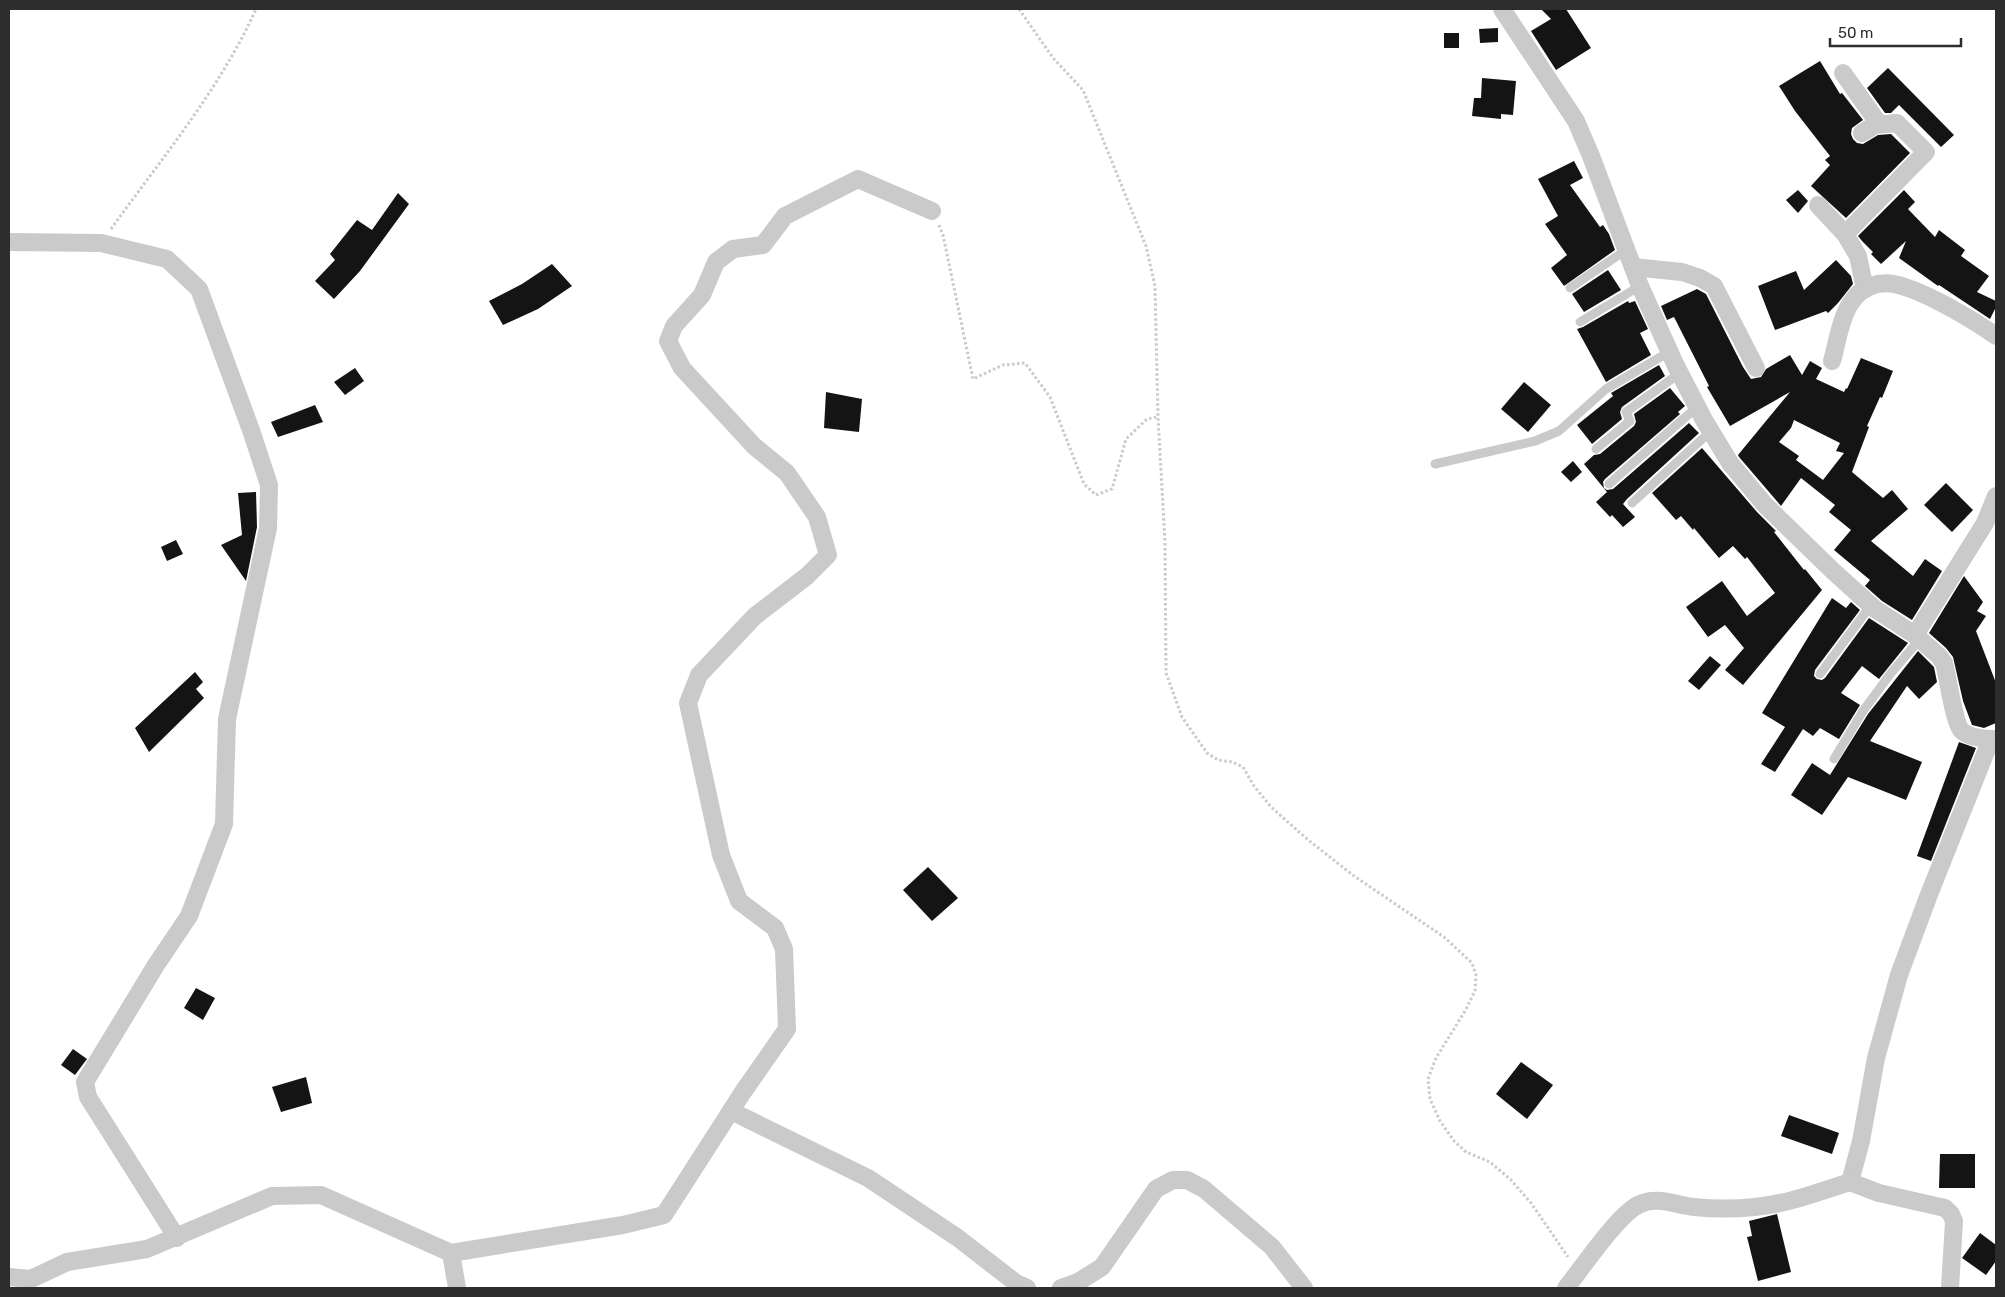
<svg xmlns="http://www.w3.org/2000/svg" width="2005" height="1297" viewBox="0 0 2005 1297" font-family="Rubik,sans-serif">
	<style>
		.building { fill: #141414; fill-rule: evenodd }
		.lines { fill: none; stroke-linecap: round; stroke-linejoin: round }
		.path { stroke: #cacaca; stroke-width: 3; stroke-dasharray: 2.5 2.5; stroke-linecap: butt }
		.service { stroke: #cacaca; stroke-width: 9 }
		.minor { stroke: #cacaca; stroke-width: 18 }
	</style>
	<rect width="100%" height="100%" fill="#fff"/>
	<g class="building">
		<path d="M1541,9h25l25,39 -35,22 -25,-39 20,-12z"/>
		<path d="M1498,28v14l-18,1 -1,-14z"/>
		<rect x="1444" y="33" width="15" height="15"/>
		<path d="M1820,61l20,33 2,-1 21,27 -11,8 -1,6 2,5 4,4 6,1 15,-9 13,-1 19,19 -64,65 -35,-32 19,-21 -5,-5 5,-4 -35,-45 -16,-25z"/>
		<path d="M1888,68l66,67 -13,12 -42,-42 -8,8h-6l-18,-25z"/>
		<path d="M1482,78l34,3 -3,34 -12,-1v5l-29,-3 2,-18h7z"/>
		<path d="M1574,161l9,17 -13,7 30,42 3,-2 6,9 6,16 -51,36 -13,-18 16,-13 -22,-31 13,-8 -20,-37z"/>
		<path d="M1798,190l10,11 -10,12 -12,-13z"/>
		<path d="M1904,190l11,12 -7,7 27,28 4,-7 26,20 -4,6 28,20 -12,16 19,9v6l-6,12 -51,-34 -1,1 -39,-28 7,-17 -25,23 -10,-10 2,-2 -11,-11 -4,-5z"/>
		<path d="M398,193l11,11 -49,67 -26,28 -19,-18 20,-21 -5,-6 27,-34 15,10z"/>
		<path d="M1836,260l15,16 2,8 -15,19 -10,10 -2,-2 -51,19 -17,-44 38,-15 8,19z"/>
		<path d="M552,264l20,22 -34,23 -35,16 -14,-24 33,-17z"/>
		<path d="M1608,270l13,20 -37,22 -12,-18z"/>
		<path d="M1697,289l9,5 37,73 8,12 10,-2 5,-8 24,-14 12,20 8,-14 12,7 -6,11 28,13 2,-4 1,1 14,-31 32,13 -11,27 -2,-1 -13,29 2,1 -17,45 31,26 9,-8 16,19 -37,32 42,35 12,-17 17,12 -30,49 -30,-19 -17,-15 5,-6 -36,-30 17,-20 -22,-18 6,-7 -34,-27 -20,28 -42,-49 -1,-2 52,-63 -60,34 -23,-39 2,-1 -35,-69 -7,3 -6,-14zM1794,420l46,23 -4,8 8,2 -21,27 -27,-20 3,-4 -20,-14 12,-14z"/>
		<path d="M1628,301l1,2 6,-2 13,28 -8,4 11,22 -45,27 -29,-53 6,-2z"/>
		<path d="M1659,365l6,11 -43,31 -2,5 2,7 -30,25 -15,-19 36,-29 -2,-3z"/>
		<path d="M355,368l9,13 -19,14 -11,-13z"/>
		<path d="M1524,382l27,23 -23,27 -27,-23z"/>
		<path d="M1670,388l15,18 -7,6 2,2 -75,65 -2,3 1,6 3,2 6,-1 76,-66 10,10 -72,66 -4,5 12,13 -12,10 -11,-12 -2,2 -14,-15 11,-10 -23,-28 10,-9 6,-1 34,-28 2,-4 -2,-8z"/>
		<path d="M826,392l36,7 -3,33 -35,-4z"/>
		<path d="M315,405l8,17 -45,15 -7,-15z"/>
		<path d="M1702,448l55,64 19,19 -2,1 30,38 1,-1 17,21 -79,95 -18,-15 19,-22 -19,-23 -17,12 -22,-30 36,-26 25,35 28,-23 -28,-36 -2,2 -12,-13 -14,12 -25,-30 -1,2 -12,-14 -5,4 -24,-27z"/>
		<path d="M1573,461l9,11 -11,10 -10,-10z"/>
		<path d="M1946,483l27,27 -21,22 -28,-27z"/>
		<path d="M256,492l1,35 -11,54 -25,-36 21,-10 -4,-42z"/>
		<path d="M176,540l7,14 -16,7 -6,-14z"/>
		<path d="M1964,576l19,26 -6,9 9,5 -10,15 20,52v40l-12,5 -12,-3 -9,-24 -10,-44 -7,-9 -17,-15z"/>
		<path d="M1832,598l14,10 5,-6 9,8 -45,60 -1,6 3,3 5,1 3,-2 44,-60 39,25 -29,36 -17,-13 -21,27 19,12 -21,34 -19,-11 -7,8 -10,-7 -28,43 -14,-8 24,-37 -23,-14z"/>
		<path d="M1918,651l16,16 3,15 -18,17 -12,-13 -37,55 52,21 -16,38 -58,-23 -26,38 -31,-20 21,-32 18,12 38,-61z"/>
		<path d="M1710,656l11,9 -22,25 -11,-9z"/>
		<path d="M195,672l8,10 -7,7 8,9 -55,54 -14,-24z"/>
		<path d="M1959,742l17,6 -45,113 -14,-5z"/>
		<path d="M928,867l30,31 -26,23 -29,-31z"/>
		<path d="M196,988l19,10 -12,22 -19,-12z"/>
		<path d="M73,1049l14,10 -12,16 -14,-10z"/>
		<path d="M1521,1062l32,23 -26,34 -31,-25z"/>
		<path d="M306,1077l6,26 -31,9 -9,-25z"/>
		<path d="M1789,1115l50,18 -7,21 -51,-18z"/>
		<path d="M1940,1154h35v34h-36z"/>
		<path d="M1777,1214l14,58 -33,9 -11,-44 5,-1 -3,-15z"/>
		<path d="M1980,1233l16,12v16l-10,14 -24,-17z"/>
	</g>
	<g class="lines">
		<g class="path">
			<path d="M1019,9l34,49 30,32 63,156 9,40 3,131 7,125 1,131 16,44 25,36 11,7 14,2 11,5 11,19 17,21 36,32 47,37 90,61 28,26 4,12 -1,16 -10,20 -29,47 -8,21 2,20 10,22 14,20 12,11 24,10 21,18 20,23 37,54"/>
			<path d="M939,225l4,10 30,144 30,-14 22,-2 25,34 34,87 12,11 16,-6 14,-50 21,-20 10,-2"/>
			<path d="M111,229c51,-71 109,-140 145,-220"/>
		</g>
		<g class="service">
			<path d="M1570,288l56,-38"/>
			<path d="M1580,322l60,-36"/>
			<path d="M1596,449l34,-28 -4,-9 54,-39"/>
			<path d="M1435,464l100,-23 24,-10 47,-42 63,-37"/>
			<path d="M1609,484l88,-77"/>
			<path d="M1632,503l79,-72"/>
			<path d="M1820,674l51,-69"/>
			<path d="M1834,759l29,-48 28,-38 29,-34"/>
		</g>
		<g class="minor">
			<path d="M1502,9l74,112 15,35 49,130 35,78 29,56 26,43 35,42 68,66 42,38 40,26 24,21 5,7c4,14 10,61 18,68 8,7 25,8 34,8"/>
			<path d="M1843,73l36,51"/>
			<path d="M1862,133l13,-8 22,-2 29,29 -81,82 13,22 7,33"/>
			<path d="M1818,205l27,29"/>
			<path d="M9,242l92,1 66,16 32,30 53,144 17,52 -1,43 -41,191 -3,105 -35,92 -33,49 -71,117 3,15 89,141"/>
			<path d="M1633,267l49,5 18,6 14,8 42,82"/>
			<path d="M1832,361c5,-17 9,-47 21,-61 9,-13 25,-19 41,-16 29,6 78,35 102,52"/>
			<path d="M1915,635l70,-112 11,-27"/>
			<path d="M731,1111l137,67 90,60 58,45 11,5"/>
			<path d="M1850,1182l11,-41 15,-83 23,-83 29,-78 63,-158"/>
			<path d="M451,1253l6,35"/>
			<path d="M9,1277l22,2 36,-17 80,-13 125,-53 49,-1 130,58 172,-28 41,-10 79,-123 44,-63 -3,-80 -9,-21 -36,-27 -18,-46 -33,-152 11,-28 56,-59 52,-40 21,-21 -11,-38 -30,-44 -33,-27 -72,-78 -14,-27 6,-15 28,-31 14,-33 17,-13 30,-4 22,-29 73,-37 74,32"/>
			<path d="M1061,1288l17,-6 24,-15 54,-78 17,-9h14l17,9 68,58 32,41"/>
			<path d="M1566,1288c16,-20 51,-72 72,-83 19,-10 37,0 56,2 19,2 41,2 61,0 33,-3 63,-15 95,-25l29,11 66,15 6,6 3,7 -4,67"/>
		</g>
	</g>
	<rect width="2005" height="1297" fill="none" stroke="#2d2d2d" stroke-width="20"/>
	<path d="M1830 38v8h131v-8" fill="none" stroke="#2d2d2d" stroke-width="2.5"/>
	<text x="1838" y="38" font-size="15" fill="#2d2d2d" stroke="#ffffff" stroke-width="4" paint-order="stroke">50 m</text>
</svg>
